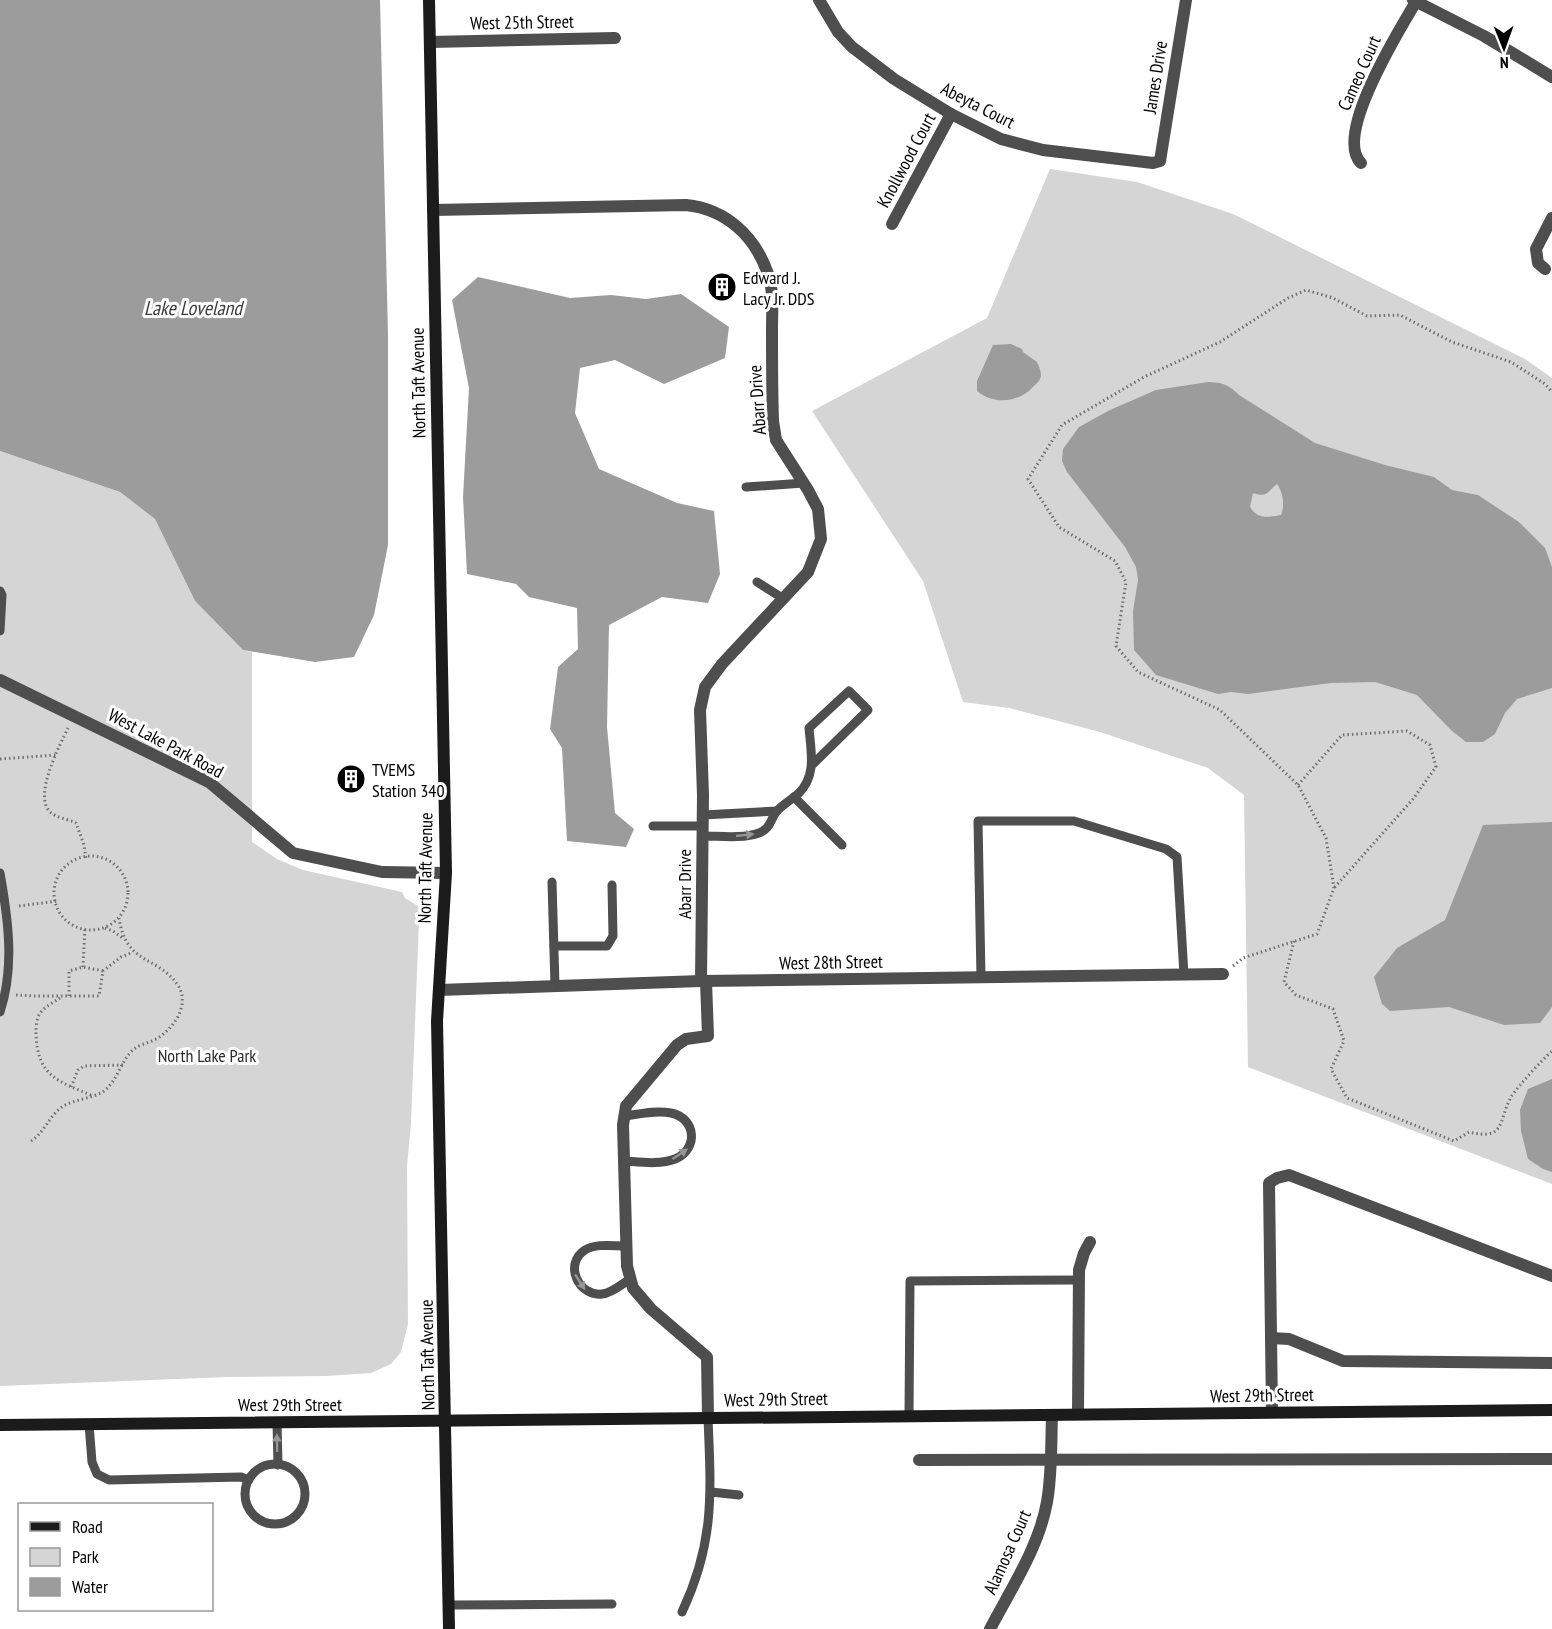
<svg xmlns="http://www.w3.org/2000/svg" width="1552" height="1629" viewBox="0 0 1552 1629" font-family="'PT Sans Narrow',sans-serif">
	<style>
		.green { fill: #d5d5d5 }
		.water { fill: #9c9c9c; fill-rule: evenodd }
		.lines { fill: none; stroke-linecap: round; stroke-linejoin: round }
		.path { stroke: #707070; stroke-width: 3; stroke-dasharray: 1.5 3; stroke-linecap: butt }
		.service { stroke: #4e4e4e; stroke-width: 9 }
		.minor { stroke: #4e4e4e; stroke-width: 12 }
		.secondary { stroke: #1b1b1b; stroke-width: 12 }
		.oneway { fill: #959595 }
		.labels { text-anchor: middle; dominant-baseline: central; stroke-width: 6; stroke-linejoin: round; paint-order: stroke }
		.street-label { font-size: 18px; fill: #000; stroke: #fff }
		.poi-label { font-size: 18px; fill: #000; stroke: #fff; text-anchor: start }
		.park-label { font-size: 18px; fill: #2c2c2c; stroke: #fff }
		.water-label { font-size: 20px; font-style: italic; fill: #3d3d3d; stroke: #fff }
	</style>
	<rect width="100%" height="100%" fill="#fff"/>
	<g class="green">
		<path d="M1050,169l87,13 96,32 292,145 27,19v806l-304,-117 -4,-272 -36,-27 -108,-36 -91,-24 -46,-6 -40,-121 -111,-170 175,-93z"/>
		<path d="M0,451l120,41 35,27 40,82 48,49 9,2v190l25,17 26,11 99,22 3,6 13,8 1,16 -8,201 -4,43 1,158 -7,28 -10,12 -20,9 -45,3 -99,1 -227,9z"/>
	</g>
	<g class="water">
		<path d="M0,0h380l8,334v211l-14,70 -20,42 -39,5 -72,-12 -48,-49 -40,-82 -35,-27 -120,-41z"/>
		<path d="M478,277l92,21 41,-3 35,4 35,-5 48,33 -4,31 -61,26 -49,-24 -35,8 -5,45 24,56 78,34 37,8 6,63 -12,29 -46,-6 -53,28 -2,102 8,86 19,16 -8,18 -59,-6 -5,-93 -12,-19 8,-62 20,-18 -1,-41 -48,-11 -13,-13 -49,-10 -4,-77 6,-109 -17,-88z"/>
		<path d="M1011,344l11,5 1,3 14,10c2,4 4,9 4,14 -1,5 -5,8 -8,11 -15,16 -39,18 -56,4v-10l16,-36z"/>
		<path d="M1208,382c14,0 21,3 31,13l76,48 70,22 49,12 18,13 26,5 41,27 26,26 7,19v121l-35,11 -12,14 -10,21 -12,8h-17l-15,-12 -34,-35 -42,-13 -44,1 -83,11 -17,-2 -13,2 -62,-19 -22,-25 -1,-39 5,-31 -2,-13 -11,-20 -58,-75 -5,-11 1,-12 16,-22 31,-17 46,-20zM1277,484c6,8 8,22 4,31 -13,2 -23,5 -31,-8l3,-14c15,5 14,-1 24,-9z"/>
		<path d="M1552,822v185l-12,16 -36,2 -55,-18 -59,4 -8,-7 -8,-27 23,-29 48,-28 38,-95z"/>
		<path d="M1552,1079v93l-9,-3 -15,-10 -7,-28 -1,-21 8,-21z"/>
	</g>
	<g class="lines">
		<g class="path">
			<path d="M68,728c-8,17 -35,67 -18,84 7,6 18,7 26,11l8,22 2,13"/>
			<path d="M0,759l56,-4"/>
			<path d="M1298,785l44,-50 65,-4 23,14 6,22 -23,32 -79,89"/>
			<circle cx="91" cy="893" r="37"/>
			<path d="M19,906l39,-5"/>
			<path d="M105,928l8,3 11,8"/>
			<path d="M1294,941l-10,41 12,13 37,14 11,32 -13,28 16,29 107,43 15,-9c37,9 29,-11 42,-35 7,-11 31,-37 41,-46"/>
			<path d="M1233,966l10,-8 74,-24 17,-46 -8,-50 -28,-53 -78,-75 -82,-38 -22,-26 10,-64 -11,-21 -56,-34 -31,-48 34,-54 82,-48 76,-35 68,-44 18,-8 27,8 34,18 33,-1 52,27 59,20 34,22 7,8"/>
			<path d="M83,967l2,-40"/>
			<path d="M16,995l18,1h65l4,-25 18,-14 12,-5"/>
			<path d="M69,996v-25l14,-4 20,4"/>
			<path d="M60,998c-6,4 -14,8 -19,14 -5,6 -5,16 -5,23 2,42 22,46 57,61"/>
			<path d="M71,1087l7,-17 6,-4 39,-1"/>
			<path d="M31,1141c14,-9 18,-25 31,-34 12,-8 30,-8 42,-16 13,-10 16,-27 26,-38 7,-9 18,-9 28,-15 17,-11 33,-35 19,-54 -21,-29 -51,-19 -58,-66"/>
		</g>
		<g class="service">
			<path d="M746,487l58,-4"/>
			<path d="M757,582l27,17"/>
			<path d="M0,591l2,4 -2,36"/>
			<path d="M794,797l48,48"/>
			<path d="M703,815l74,-4"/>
			<path d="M653,826h49"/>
			<path d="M702,836c18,0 40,3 57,-3 11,-4 11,-12 17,-21 6,-7 15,-12 22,-18 19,-18 13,-42 11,-66l40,-37 19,19 -56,55"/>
			<path d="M0,873c8,45 15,94 0,139"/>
			<path d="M552,882l3,104"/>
			<path d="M554,946h53l6,-10 -1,-51"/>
			<path d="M981,977l-3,-156h96l92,28 11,8 7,118"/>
			<path d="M624,1161c16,1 36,4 51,-2 24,-10 21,-41 -4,-46 -15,-3 -32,1 -46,3"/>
			<path d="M626,1246c-13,0 -30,-3 -41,4 -22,14 -6,47 17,44 10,-1 20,-10 28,-15"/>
			<path d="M909,1416l1,-135 169,-1"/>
			<path d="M277,1422l1,43"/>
			<path d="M89,1424l3,38 5,12 12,6 132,-3 8,3"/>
			<circle cx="275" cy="1494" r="30"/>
			<path d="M711,1492l28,3"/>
			<path d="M449,1605l163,-1"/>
			<path d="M682,1612c33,-70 29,-119 26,-194"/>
		</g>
		<g class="minor">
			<path d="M819,0l19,32 14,15 42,32 57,35 50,25 42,11 110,13 7,-2 26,-161"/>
			<path d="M1413,0l71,36 68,41"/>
			<path d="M430,42l185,-4"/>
			<path d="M1361,163c-28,-28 39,-134 56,-163"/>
			<path d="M433,210l253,-5c40,4 69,31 82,69 6,17 4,38 4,55 0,31 0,62 1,92l3,19 32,50 10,19 3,30 -13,33 -86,92 -17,23 -5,23 3,85 -2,186"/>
			<path d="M892,224l59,-110"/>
			<path d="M1545,269l-7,-6 -2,-14 16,-31"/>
			<path d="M0,680l209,102 84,71 89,19 64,1"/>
			<path d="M706,981l2,55 -22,3 -9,6 -51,61 -3,19 4,141 6,22 18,21 56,48 1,61"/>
			<path d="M439,990l262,-9 522,-7"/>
			<path d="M1271,1338l18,1 54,22 209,2"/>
			<path d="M1272,1412l-3,-229 8,-5 12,-3 263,101"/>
			<path d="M1078,1414l1,-144 5,-17 6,-11"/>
			<path d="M919,1460l633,-1"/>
			<path d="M990,1629c21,-40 49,-82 57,-127 5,-28 4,-58 5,-87"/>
		</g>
		<g class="secondary">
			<path d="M429,0l17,873 -9,148 12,608"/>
			<path d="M0,1425l1552,-15"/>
		</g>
	</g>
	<defs><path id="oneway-solid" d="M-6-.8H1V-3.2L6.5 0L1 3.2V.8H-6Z" transform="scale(1.5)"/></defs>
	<g class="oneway">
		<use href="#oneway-solid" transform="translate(745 835) rotate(-6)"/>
		<use href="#oneway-solid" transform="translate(680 1154) rotate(-34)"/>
		<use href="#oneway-solid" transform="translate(580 1282) rotate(57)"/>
		<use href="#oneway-solid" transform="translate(277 1443) rotate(-91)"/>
	</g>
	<defs>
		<g id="building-disc" transform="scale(1.5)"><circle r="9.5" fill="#000" stroke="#fff"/><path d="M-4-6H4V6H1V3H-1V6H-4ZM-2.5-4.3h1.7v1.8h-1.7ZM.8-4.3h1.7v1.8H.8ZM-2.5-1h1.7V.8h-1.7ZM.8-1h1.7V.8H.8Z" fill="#fff"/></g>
	</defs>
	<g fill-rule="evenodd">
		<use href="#building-disc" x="722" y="287"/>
		<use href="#building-disc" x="351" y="779"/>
	</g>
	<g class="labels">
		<g class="street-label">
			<text transform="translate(522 22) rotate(-1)">West 25th Street</text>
			<text transform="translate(1359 73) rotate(-66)">Cameo Court</text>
			<text transform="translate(1155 77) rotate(-81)">James Drive</text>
			<text transform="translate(978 105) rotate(27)">Abeyta Court</text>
			<text transform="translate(906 160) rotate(-62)">Knollwood Court</text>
			<text transform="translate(418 383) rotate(-91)">North Taft Avenue</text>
			<text transform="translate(757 400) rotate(-94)">Abarr Drive</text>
			<text transform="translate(166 743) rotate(28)">West Lake Park Road</text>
			<text transform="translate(425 868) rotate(-89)">North Taft Avenue</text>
			<text transform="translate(684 884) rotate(-90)">Abarr Drive</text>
			<text transform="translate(831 962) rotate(-1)">West 28th Street</text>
			<text transform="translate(427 1355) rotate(-91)">North Taft Avenue</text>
			<text transform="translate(1262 1395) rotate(-1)">West 29th Street</text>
			<text transform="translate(776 1399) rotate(-1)">West 29th Street</text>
			<text x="290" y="1404">West 29th Street</text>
			<text transform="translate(1007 1552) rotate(-66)">Alamosa Court</text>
		</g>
		<g class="poi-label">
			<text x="743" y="277">Edward J.<tspan x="743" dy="21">Lacy Jr. DDS</tspan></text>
			<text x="372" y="769">TVEMS<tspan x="372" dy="21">Station 340</tspan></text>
		</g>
		<g class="park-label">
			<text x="207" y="1055">North Lake Park</text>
		</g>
		<g class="water-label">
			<text x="193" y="308">Lake Loveland</text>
		</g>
	</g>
	<rect x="18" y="1503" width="195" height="108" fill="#ffffff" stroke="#999999" stroke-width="1.5"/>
	<rect x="30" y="1522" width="30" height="9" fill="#1b1b1b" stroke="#999999" stroke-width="1.5"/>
	<text x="72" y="1533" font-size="18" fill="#000000">Road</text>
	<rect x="30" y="1548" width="30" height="18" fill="#d5d5d5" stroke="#999999" stroke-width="1.5"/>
	<text x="72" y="1563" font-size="18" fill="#000000">Park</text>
	<rect x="30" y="1578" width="30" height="18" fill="#9c9c9c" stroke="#999999" stroke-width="1.5"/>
	<text x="72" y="1593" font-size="18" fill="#000000">Water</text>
	<g transform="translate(1504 48) rotate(179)" stroke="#ffffff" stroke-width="4.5" paint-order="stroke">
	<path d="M0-4.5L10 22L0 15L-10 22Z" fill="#000000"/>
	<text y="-9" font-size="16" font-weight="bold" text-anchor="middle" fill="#000000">N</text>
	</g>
</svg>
